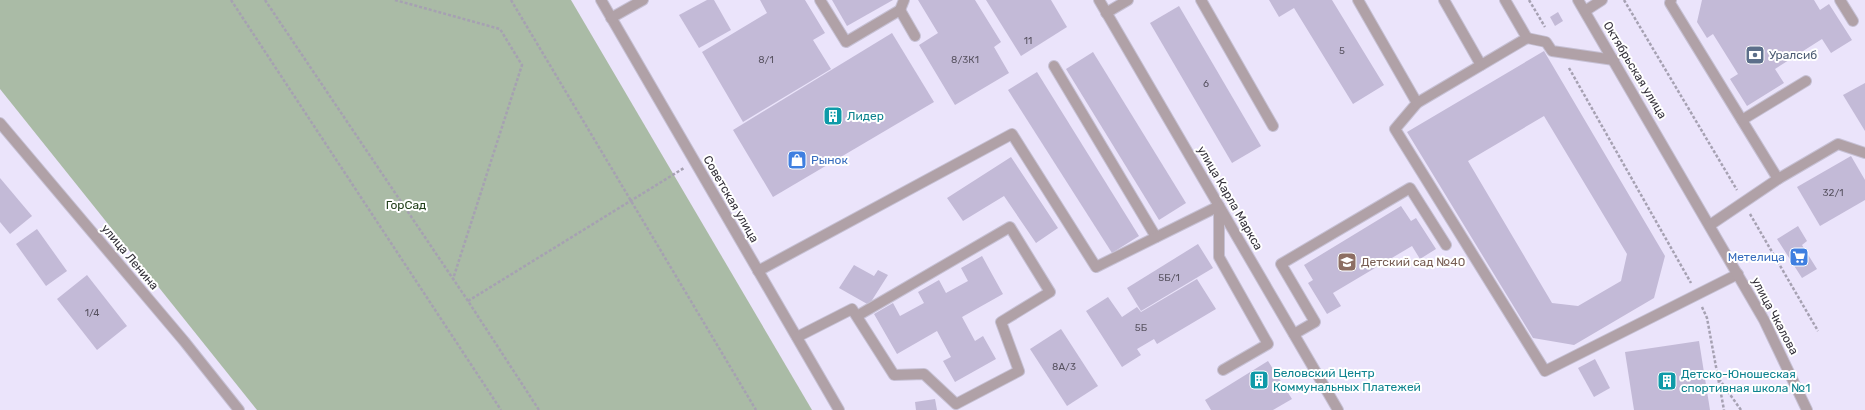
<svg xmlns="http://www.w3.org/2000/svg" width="1865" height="410" viewBox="0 0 1865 410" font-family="Rubik,sans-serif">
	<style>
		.green { fill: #aabba6 }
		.building { fill: #c3bad7; fill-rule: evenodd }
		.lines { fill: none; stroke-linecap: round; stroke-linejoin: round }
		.minor-casing { stroke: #c6c0d4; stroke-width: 12 }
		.path { stroke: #a6a1b2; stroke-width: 2.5; stroke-dasharray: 3 2; stroke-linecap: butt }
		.minor { stroke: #b0a1a7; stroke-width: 10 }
		.labels { text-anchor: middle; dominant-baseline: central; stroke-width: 4; stroke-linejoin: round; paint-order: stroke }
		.number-label { font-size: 10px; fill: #585361 }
		.service-label { font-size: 12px; fill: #4e5e75; stroke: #fff; text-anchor: start }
		.street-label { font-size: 12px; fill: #34313a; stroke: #fff }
		.culture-label { font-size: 12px; fill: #0d838f; stroke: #fff; text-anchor: start }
		.shop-label { font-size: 12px; fill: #366cbe; stroke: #fff; text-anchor: start }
		.park-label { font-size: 12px; fill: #203e19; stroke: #fff }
		.education-label { font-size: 12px; fill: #785e54; stroke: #fff; text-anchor: start }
	</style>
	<rect width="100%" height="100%" fill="#ebe4fb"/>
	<path class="green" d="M0,0h571l241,410h-555l-257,-321z"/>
	<g class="building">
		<path d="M707,0h7l17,30 -32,18 -20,-33z"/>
		<path d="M760,0h45l20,33 -12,7 18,29 -88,53 -41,-70 65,-39z"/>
		<path d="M832,0h61l-46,26z"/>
		<path d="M918,0h57l26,42 -7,5 15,26 -54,32 -36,-60 19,-12z"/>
		<path d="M986,0h65l16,27 -46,29z"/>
		<path d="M1269,0h63l52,85 -31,19 -59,-96 -15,9z"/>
		<path d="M1702,0h112l6,10 9,-6 23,36 -21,13 -9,-14 -47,30 9,14 -37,23 -17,-27 8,-5 -25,-40 -6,4 -10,-16z"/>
		<path d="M1179,6l82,140 -29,17 -82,-140z"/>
		<path d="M1558,12l5,9 -8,5 -5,-9z"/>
		<path d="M892,33l42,69 -161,95 -40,-67z"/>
		<path d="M1544,51l121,205 -11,42 -80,47 -41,-7 -126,-206zM1544,116l83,138 -6,27 -43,25 -26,-3 -84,-142z"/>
		<path d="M1093,52l93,151 -27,17 -93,-151z"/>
		<path d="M1037,72l102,164 -27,17 -104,-163z"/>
		<path d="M1865,83v48l-22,-36z"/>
		<path d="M1851,156l14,24v20l-45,26 -23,-39z"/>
		<path d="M1011,157l47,71 -22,15 -32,-47 -41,25 -16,-23z"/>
		<path d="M0,178l32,38 -22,18 -10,-12z"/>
		<path d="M1401,206l10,15 5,-3 20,31 -16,10 -8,-13 -79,47 8,13 -14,8 -19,-31 5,-3 -9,-15z"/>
		<path d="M1798,226l9,15 -5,4 15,24 -15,9 -25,-39z"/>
		<path d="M37,229l30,42 -21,15 -30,-42z"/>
		<path d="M1198,244l15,24 -72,43 -14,-23z"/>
		<path d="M982,256l21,38 -41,23 13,24 8,-5 13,23 -41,23 -12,-21 8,-4 -14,-26 -40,23 -23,-40 19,-11 7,13 24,-13 -6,-11 21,-12 7,13 22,-12 -7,-13z"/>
		<path d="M854,265l20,11 4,-6 10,5 -19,30 -30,-17z"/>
		<path d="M87,275l40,51 -30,24 -40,-51z"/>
		<path d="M1197,279l19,30 -59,35 -3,-5 -17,10 4,6 -19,12 -36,-56 22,-14 14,20 15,-10 4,5z"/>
		<path d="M1061,329l37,57 -31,20 -37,-57z"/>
		<path d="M1699,341l11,69h-76l-9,-58z"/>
		<path d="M1595,359l15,29 -16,9 -16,-29z"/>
		<path d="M1268,361l24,38 -19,11h-62l-6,-10z"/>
		<path d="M935,399l2,11h-21l-1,-8z"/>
	</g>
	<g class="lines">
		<g class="minor-casing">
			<g id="minor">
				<path d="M601,0l238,410"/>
				<path d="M820,0l26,42 54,-32 4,-10"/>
				<path d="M1099,0l239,410"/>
				<path d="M1201,0l72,126"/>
				<path d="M1358,0l59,103 -22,26 150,242 193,-97"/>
				<path d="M1444,0l37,65"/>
				<path d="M1578,0l186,320 43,90"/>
				<path d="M1671,0l-1,3 108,176"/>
				<path d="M1840,0l13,21"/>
				<path d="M900,10l15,26"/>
				<path d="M1585,11l17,-11"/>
				<path d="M1106,13l22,-13"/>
				<path d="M611,18l32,-18"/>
				<path d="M1527,38l19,4 6,9 62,9"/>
				<path d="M1054,66l102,171"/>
				<path d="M1417,103l110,-65 -22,-38"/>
				<path d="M1742,120l64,-39"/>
				<path d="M0,123l184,218 55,69"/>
				<path d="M1710,225l68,-46 60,-35 27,9"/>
				<path d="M758,271l254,-137 84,133 123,-61v51l49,87 -45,26"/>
				<path d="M1294,334l21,-12 -34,-58 129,-76 36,57"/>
				<path d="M797,337l55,-28 42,66 30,-1 32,30 63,-33 -18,-49 49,-30 -40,-65 -153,89"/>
			</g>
		</g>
		<g class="path">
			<path d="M231,0l270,410"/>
			<path d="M265,0l203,301 71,109"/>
			<path d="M395,0l105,29 22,36 -69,214"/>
			<path d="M511,0l245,410"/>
			<path d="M1529,0l16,27"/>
			<path d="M1624,0l113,190"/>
			<path d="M1569,68l122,215"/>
			<path d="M1750,214l68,117"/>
			<path d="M468,301l216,-133"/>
			<path d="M1702,307l5,11 17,92"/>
			<path d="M1719,379l22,31"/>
		</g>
		<use href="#minor" class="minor"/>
	</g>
	<defs>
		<g id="bank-square" transform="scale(1)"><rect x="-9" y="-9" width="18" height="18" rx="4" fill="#5c6f8a" stroke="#fff"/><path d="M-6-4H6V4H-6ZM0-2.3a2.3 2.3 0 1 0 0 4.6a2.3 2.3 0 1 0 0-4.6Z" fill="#fff"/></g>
		<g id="building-square" transform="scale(1)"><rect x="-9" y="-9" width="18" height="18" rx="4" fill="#0f9aa8" stroke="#fff"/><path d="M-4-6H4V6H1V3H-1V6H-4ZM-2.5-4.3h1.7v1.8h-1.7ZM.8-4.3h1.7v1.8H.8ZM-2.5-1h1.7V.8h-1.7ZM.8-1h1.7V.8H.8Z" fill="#fff"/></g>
		<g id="shop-square" transform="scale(1)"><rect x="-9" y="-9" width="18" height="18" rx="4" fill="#3f7fe0" stroke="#fff"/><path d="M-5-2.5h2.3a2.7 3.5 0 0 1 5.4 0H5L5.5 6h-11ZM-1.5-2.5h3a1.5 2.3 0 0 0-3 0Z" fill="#fff"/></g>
		<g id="supermarket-square" transform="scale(1)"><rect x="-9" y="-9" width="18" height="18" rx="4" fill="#3f7fe0" stroke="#fff"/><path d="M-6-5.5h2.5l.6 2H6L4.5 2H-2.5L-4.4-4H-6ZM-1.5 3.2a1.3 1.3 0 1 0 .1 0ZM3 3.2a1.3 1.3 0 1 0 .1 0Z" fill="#fff"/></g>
		<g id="school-square" transform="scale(1)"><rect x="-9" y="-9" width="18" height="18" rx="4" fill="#8d6e63" stroke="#fff"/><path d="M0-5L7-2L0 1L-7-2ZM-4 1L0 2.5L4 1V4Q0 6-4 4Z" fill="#fff"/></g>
	</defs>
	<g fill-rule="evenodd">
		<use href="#bank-square" x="1755" y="55"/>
		<use href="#building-square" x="833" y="116"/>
		<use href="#shop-square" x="797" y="160"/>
		<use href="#supermarket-square" x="1799" y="257"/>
		<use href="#school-square" x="1347" y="262"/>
		<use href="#building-square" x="1259" y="380"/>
		<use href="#building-square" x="1667" y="381"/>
	</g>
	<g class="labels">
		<g class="number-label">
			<text x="1028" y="41">11</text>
			<text x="1342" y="51">5</text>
			<text x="766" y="60">8/1</text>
			<text x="965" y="60">8/3К1</text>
			<text x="1206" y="84">6</text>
			<text x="1833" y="193">32/1</text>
			<text x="1169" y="278">5Б/1</text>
			<text x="92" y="313">1/4</text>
			<text x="1141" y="328">5Б</text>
			<text x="1064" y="367">8А/3</text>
		</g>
		<g class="service-label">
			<text x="1769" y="55">Уралсиб</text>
		</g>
		<g class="street-label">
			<text transform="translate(1635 70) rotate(59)">Октябрьская улица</text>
			<text transform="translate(1230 198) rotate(60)">улица Карла Маркса</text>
			<text transform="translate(731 199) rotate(60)">Советская улица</text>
			<text transform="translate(130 257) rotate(50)">улица Ленина</text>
			<text transform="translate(1775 316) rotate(62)">улица Чкалова</text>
		</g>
		<g class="culture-label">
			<text x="847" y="116">Лидер</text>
			<text x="1273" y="373">Беловский Центр<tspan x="1273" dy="14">Коммунальных Платежей</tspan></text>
			<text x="1681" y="374">Детско-Юношеская<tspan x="1681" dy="14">спортивная школа №1</tspan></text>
		</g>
		<g class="shop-label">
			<text x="811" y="160">Рынок</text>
			<text x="1785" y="257" text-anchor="end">Метелица</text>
		</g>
		<g class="park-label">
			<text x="406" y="205">ГорСад</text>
		</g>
		<g class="education-label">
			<text x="1361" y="262">Детский сад №40</text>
		</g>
	</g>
</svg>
